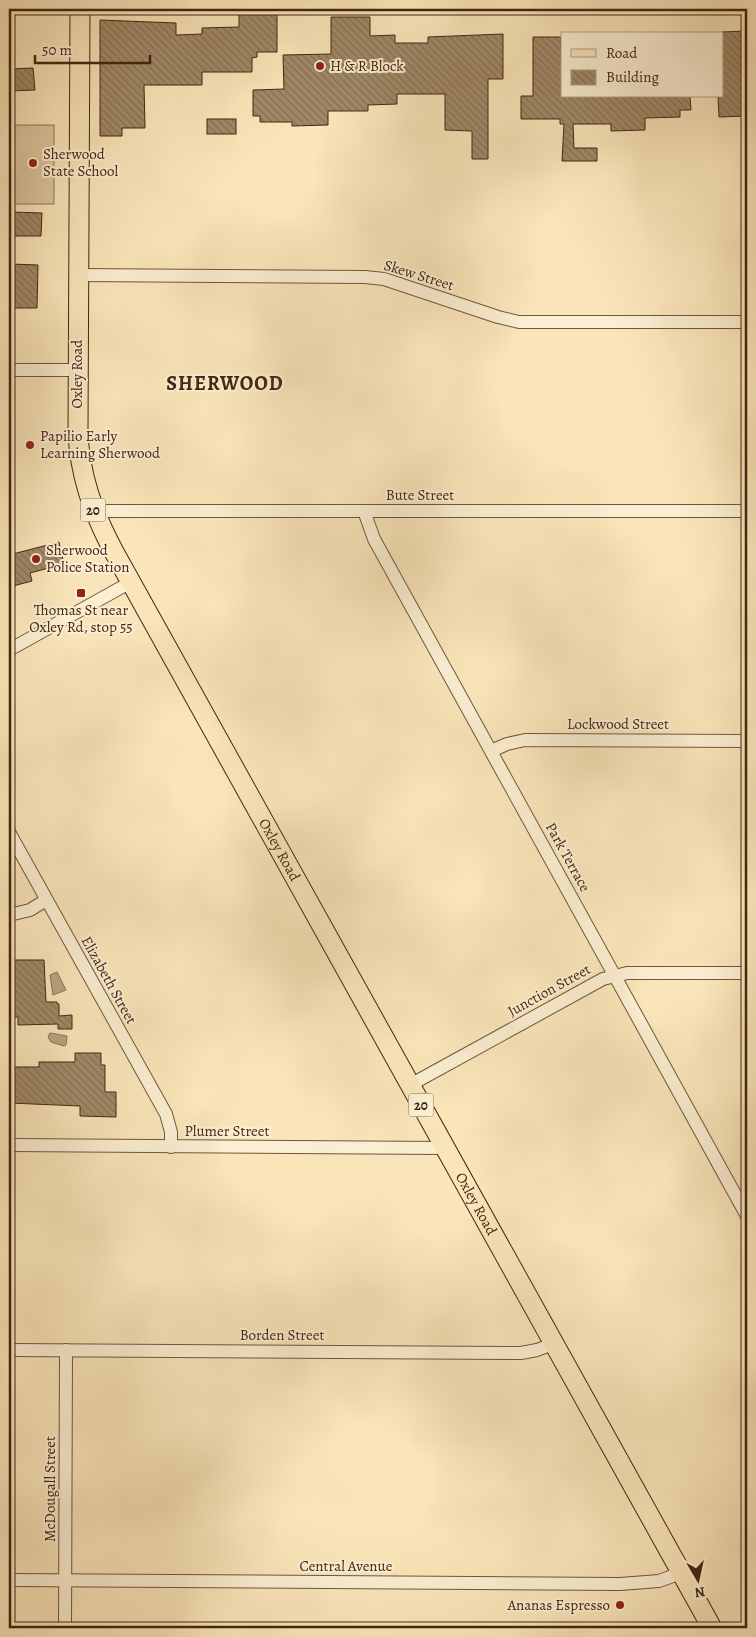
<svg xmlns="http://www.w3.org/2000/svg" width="756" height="1637" viewBox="0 0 756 1637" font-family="Alegreya,serif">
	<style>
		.grass { fill: #dac59c; stroke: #8e7656 }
		.water { fill: #bba480; stroke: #8b7254 }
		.building { fill: url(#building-back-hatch); stroke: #422611 }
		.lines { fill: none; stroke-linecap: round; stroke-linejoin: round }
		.minor-casing { stroke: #70563b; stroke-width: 14 }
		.primary-casing { stroke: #422611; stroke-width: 21 }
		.minor { stroke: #fbeed2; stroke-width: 12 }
		.primary { stroke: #f9e5b9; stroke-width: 19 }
		.poi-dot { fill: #8f2418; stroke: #fbeed2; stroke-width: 2 }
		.labels { text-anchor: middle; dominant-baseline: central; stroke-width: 4; stroke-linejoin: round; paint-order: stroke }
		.shield { fill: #fbeed2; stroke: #7a624b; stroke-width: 1 }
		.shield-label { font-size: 14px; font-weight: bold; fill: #422611 }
		.poi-label { font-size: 15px; fill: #422611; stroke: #fbeed2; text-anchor: start }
		.street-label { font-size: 15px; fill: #422611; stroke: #fbeed2 }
		.district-label { font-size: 20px; font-weight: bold; letter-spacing: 1px; fill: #422611; stroke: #fbeed2 }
	</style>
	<defs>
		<pattern id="building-back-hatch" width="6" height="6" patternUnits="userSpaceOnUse" patternTransform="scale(1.25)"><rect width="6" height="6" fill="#a18968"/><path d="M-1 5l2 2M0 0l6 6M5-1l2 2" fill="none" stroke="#857054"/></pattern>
	</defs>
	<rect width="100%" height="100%" fill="#f9e5b9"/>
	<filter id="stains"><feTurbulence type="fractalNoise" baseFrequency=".004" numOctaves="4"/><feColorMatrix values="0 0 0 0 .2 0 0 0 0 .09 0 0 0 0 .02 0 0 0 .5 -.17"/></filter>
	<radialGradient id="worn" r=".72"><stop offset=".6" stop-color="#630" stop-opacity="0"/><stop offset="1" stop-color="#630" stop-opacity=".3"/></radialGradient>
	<rect class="grass" x="9" y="125" width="45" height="79"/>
	<g class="water">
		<path d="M57,972l9,18 -13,5 -3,-20z"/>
		<path d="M50,1033l17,3 -1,9 -2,1 -13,-4 -3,-5z"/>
	</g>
	<g class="building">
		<path d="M277,13v39h-20v5l-5,1v14h-50v13h-58l1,43h-23v8h-22v-116l76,3v12l26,-1v-6l37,-1v-13z"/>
		<path d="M331,17h39v19l25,-1v8h33v-6l75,-3v45h-15v80h-16v-28l-27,-1v-36h-48v10l-29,1v6h-40v14l-36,1v-4h-32v-6h-7v-26l31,-1 -1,-34 48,-1z"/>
		<path d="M747,31v85l-28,1 -1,-21h4v-64z"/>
		<path d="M533,37h28l1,59h128l1,14h-11v7l-35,1v12l-34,1v-7h-38l1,24h23v13h-35l2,-37h-4v-5h-39v-23h12z"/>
		<path d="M33,68l2,22 -26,1v-22z"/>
		<rect x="207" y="119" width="29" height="15"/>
		<path d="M9,212l33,1 -1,23h-32z"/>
		<path d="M11,264l27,1 -1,43h-26l-2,-34 2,-1z"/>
		<path d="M59,542l5,22 -34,9 2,8 -19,5 -4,-14v-17z"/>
		<path d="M13,960h31l2,42h11v2h2v12l13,-1v14h-14v-5l-40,1v-8h-8l-1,-53h3z"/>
		<path d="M75,1053h26v12h4v27h11v25l-36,-1v-10l-71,-3v-36h30v-5h36z"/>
	</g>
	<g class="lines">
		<g class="minor-casing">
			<g id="minor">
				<path d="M77,275l288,2 19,2 114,38 21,5h228"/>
				<path d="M9,370h68"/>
				<path d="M94,511h653"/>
				<path d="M364,511l10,28 373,677"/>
				<path d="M9,650l122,-68"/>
				<path d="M491,751l16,-7 18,-4 222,1"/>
				<path d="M9,832l157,282 5,18v15"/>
				<path d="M9,915l21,-5 16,-10"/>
				<path d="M410,1085l193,-106 24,-6h120"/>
				<path d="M9,1145l436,3"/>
				<path d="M9,1350l512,3 16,-3 16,-6"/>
				<path d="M9,1580l611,4 39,-3 22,-8"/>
				<path d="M65,1628l1,-278"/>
			</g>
		</g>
		<g class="primary-casing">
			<g id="primary">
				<path id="s1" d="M80,9l-2,421c1,44 15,82 35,120l599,1078"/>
			</g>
		</g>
		<use href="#minor" class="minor"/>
		<use href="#primary" class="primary"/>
	</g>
	<g class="poi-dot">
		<circle cx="320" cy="66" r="5"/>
		<circle cx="33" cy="163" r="5"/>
		<circle cx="30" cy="445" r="5"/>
		<circle cx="36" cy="559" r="5"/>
		<rect x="76" y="588" width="10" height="10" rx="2.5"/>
		<circle cx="620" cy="1605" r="5"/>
	</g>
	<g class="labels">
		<g class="shield">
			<rect x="80.5" y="498.5" width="25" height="23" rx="4"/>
			<rect x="408.5" y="1093.5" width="25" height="23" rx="4"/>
		</g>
		<g class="shield-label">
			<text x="93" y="510">20</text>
			<text x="421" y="1105">20</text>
		</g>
		<g class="poi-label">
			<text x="330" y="66">H &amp; R Block</text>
			<text x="43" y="154">Sherwood<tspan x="43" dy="17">State School</tspan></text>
			<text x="40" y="436">Papilio Early<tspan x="40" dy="17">Learning Sherwood</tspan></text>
			<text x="46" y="550">Sherwood<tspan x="46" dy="17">Police Station</tspan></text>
			<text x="81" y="610" text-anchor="middle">Thomas St near<tspan x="81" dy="17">Oxley Rd, stop 55</tspan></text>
			<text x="610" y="1605" text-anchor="end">Ananas Espresso</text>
		</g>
		<g class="street-label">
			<text transform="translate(419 275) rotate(17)">Skew Street</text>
			<text transform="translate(77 374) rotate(-90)">Oxley Road</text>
			<text x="420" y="495">Bute Street</text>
			<text x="618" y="724">Lockwood Street</text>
			<text stroke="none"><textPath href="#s1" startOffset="890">Oxley Road</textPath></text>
			<text transform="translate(568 857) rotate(61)">Park Terrace</text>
			<text transform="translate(109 980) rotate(61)">Elizabeth Street</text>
			<text transform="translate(549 990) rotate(-29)">Junction Street</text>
			<text x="227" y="1131">Plumer Street</text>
			<text stroke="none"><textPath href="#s1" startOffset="1295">Oxley Road</textPath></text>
			<text x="282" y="1335">Borden Street</text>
			<text transform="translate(50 1489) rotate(-90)">McDougall Street</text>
			<text x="346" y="1566">Central Avenue</text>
		</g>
		<g class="district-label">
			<text x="225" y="383">SHERWOOD</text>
		</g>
	</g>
	<rect width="756" height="1637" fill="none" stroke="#f9e5b9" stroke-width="30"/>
	<rect x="10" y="10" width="736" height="1617" fill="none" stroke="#422611" stroke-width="2.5"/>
	<rect x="15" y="15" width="726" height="1607" fill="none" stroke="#422611"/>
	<rect x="561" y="32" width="162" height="65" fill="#fbeed2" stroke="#b19e85"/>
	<rect x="571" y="49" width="25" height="8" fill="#f9e5b9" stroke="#b19e85"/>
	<text x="606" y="58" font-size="15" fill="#422611">Road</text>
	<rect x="571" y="70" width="25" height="15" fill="url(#building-back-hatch)" stroke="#b19e85"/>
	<text x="606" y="82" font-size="15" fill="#422611">Building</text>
	<g transform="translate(698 1580) rotate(171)" stroke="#fbeed2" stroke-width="4" paint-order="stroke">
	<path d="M0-4L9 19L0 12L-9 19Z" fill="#422611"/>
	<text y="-8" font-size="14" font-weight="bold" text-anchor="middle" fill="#422611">N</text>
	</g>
	<path d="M35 55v8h115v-8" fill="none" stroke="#422611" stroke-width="2.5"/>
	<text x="42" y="55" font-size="15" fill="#422611" stroke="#fbeed2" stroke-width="4" paint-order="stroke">50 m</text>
	<rect width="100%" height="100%" filter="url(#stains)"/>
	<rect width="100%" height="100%" fill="url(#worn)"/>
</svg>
